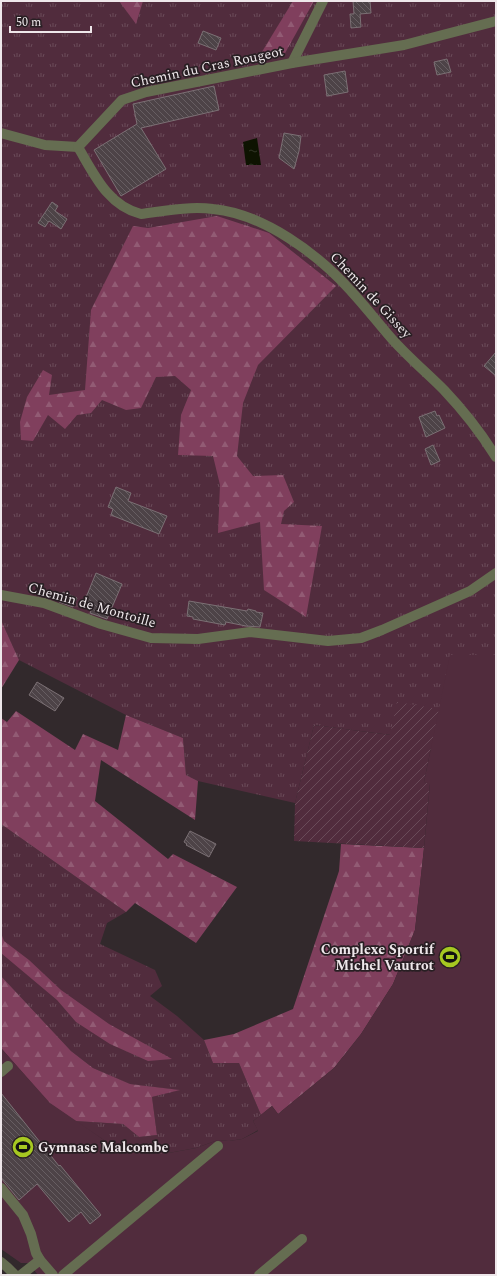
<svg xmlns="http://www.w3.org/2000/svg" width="497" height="1276" viewBox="0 0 497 1276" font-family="Spectral,serif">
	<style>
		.grass { fill: url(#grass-tufts) }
		.forest { fill: url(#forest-firs) }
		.garden { fill: url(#garden-furrows) }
		.pitch { fill: #512c3d }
		.water { fill: url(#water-ripples) }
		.building { fill: url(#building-back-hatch); stroke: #7b7074 }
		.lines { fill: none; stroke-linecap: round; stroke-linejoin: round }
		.minor { stroke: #656d51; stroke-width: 10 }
		.labels { text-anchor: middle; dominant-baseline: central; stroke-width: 3.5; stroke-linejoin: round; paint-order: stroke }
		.street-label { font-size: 14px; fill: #eee7ea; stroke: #281f23 }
		.poi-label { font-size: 14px; font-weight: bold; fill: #eee7ea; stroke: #281f23; text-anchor: end }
	</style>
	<defs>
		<pattern id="grass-tufts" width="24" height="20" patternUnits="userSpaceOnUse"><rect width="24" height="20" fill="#512c3d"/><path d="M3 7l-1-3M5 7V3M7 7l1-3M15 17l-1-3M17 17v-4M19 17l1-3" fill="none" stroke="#6a4b59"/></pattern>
		<pattern id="forest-firs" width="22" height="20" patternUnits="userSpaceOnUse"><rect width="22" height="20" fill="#803f5d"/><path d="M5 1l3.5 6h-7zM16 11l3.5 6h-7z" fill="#925b74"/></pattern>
		<pattern id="garden-furrows" width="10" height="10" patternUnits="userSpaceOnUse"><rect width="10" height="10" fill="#512c3d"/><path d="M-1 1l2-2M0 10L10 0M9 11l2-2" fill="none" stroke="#6a4b59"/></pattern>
		<pattern id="water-ripples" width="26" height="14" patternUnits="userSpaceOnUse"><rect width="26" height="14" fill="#0e1301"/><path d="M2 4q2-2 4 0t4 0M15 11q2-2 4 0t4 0" fill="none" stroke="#313526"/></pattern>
		<pattern id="building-back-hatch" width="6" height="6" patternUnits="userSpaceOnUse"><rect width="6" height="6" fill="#4d4347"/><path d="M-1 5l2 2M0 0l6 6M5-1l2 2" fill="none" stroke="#675e62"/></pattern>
	</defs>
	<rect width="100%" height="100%" fill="#32292c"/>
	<g class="grass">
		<path d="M1,1h495v767l-105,-33 -77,-10 -19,78 -97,-22 -12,-6 -3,-37 -57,-23 -107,-55 -18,-40z"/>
		<path d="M1,824l125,88 -19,11 -7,21 55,26 7,16 -12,10 27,20 27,24 9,23h26l22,52 -8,6 5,9 -16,9 -13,2 -11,-1 -22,8 -33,6 -30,-2 -26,-10 -32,-21 48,3 16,13 18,-2 -5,-38 27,-7 -50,-6 -36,-16 -22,-17 -70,-75z"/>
	</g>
	<g class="forest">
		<path d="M119,1h24l-7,23z"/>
		<path d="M293,1h21l-30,54 -27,5z"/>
		<path d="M217,216l52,17 67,53 -78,79 -15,38 -6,53 16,20 30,-1 11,27 -10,9 -3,13 41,2 -16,91 -42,-27 -4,-68 -42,11 2,-48 -7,-29 -35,-1 3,-40 10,-25 -16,-14 -19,1 -15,31 -15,2 -24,-10 -11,13 -14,2 -12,14 -17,-14 -15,26 -12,-1 -1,-18 7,-25 16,-27 9,5 -3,20 36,-5 6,-80 42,-84 15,2z"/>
		<path d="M1,620l18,40 -18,29z"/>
		<path d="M16,711l59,39 8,-16 35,16 8,-35 57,23 3,37 12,6 -3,39 -94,-60 -6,41 73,58 5,-5 64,33 -41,56 -61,-40 -9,9 -125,-88v-106l6,4z"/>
		<path d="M341,844l83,4 -9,82 -22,54 -32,50 -27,34 -56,46 -6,-8 -11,9 -22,-52h-26l-9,-23 30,-6 59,-25 46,-138z"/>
		<path d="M1,933l3,8 25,19 32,30 48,34 63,35 -24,2 -38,-17 -34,-22 -19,-22 -56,-47z"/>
		<path d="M1,976l70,75 22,17 37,16 50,6 -28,7 5,38 -18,2 -16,-13 -48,-3 -26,-18 -48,-55z"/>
	</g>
	<path class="garden" d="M397,702l42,7 -15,73 6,1 -6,65 -130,-7 1,-38 19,-78 76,10z"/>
	<path class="pitch" d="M450,655h46v620h-458l-10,-12h-7l-20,-14v-201l49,55 57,39 26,10 30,2 33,-6 22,-8 11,1 13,-2 16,-8 -5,-10 19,-15 6,8 56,-46 27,-34 32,-50 22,-54 9,-82 6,-64 -6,-2z"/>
	<path class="water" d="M257,138l4,27h-15l-3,-23z"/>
	<g class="building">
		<path d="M353,1h17l1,12 -11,1 1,13 -10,1 -1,-14h4z"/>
		<path d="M203,31l18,7 -5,12 -18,-7z"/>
		<path d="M447,59l4,13 -14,3 -3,-13z"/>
		<path d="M345,71l3,21 -21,4 -3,-21z"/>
		<path d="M214,86l5,24 -78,18 25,41 -45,27 -27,-46 43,-26 -4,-20z"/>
		<path d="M284,133l17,3 -2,15 -5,18 -15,-11z"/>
		<path d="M52,202l6,4 -3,5 12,8 -6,10 -12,-8 -4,6 -7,-4z"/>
		<path d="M496,352v24l-12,-10z"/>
		<path d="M435,411l2,5 2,-1 6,13 -19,9 -7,-20z"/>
		<path d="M433,445l7,16 -9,4 -6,-16z"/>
		<path d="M116,487l15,6 -3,8 39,15 -8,18 -48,-19 2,-6 -5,-2z"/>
		<path d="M96,573l26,11 -15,35 -17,-6 4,-9 -9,-4z"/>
		<path d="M63,592l14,6 -4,9 -14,-5z"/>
		<path d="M189,601l58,10 1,-2 8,2v1l7,1 -3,14 -14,-1 -20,-4 -1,3 -32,-6v-2l-6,-1z"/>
		<path d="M37,682l27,16 -9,13 -26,-16z"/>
		<path d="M190,831l26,13 -7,13 -23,-12 1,-1 -3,-2z"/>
		<path d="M1,1093l58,73 1,-1 41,50 -11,9 -9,-12 -12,10 -32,-38 -18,16 -18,-22z"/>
	</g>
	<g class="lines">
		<g class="minor">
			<path d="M292,63l31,-62"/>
			<path d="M1,133l44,12 33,2"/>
			<path d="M78,147c16,27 30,59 63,67 23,-3 48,-8 72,-5 51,5 105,45 138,82 14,15 27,32 41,48 16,18 35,34 52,51 19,20 37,43 52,67"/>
			<path d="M78,147l44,-47 24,-8 146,-29 112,-18 92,-24"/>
			<path d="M1,595l43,8 57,21 50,14 47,1 52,-7 78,9 33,-3 21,-8 88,-39 26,-18"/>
			<path d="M1,1072l7,-6"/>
			<path d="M1,1188l22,27 8,19 5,19 4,7 13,15"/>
			<path d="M1,1262l6,5 8,8"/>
			<path d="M21,1275l19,-15"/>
			<path d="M63,1275l155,-129"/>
			<path d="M259,1275l43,-36"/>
		</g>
	</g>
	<defs>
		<g id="stadium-disc" transform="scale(1.15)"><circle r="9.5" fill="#a6c821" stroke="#281f23"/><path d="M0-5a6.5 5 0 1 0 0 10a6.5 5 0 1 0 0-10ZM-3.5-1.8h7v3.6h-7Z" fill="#111"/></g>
	</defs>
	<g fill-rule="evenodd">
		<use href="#stadium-disc" x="450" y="957"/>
		<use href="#stadium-disc" x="23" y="1147"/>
	</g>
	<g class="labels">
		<g class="street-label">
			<text transform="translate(207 67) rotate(-12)">Chemin du Cras Rougeot</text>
			<text transform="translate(371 295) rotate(47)">Chemin de Gissey</text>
			<text transform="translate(92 605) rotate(16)">Chemin de Montoille</text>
		</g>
		<g class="poi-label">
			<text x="434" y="949">Complexe Sportif<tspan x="434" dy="16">Michel Vautrot</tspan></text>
			<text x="38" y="1147" text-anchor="start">Gymnase Malcombe</text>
		</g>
	</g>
	<rect width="497" height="1276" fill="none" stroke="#eee7ea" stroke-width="4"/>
	<path d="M10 26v6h81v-6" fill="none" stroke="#eee7ea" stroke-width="2"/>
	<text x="16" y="26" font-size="12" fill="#eee7ea" stroke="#281f23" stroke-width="3" paint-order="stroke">50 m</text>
</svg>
